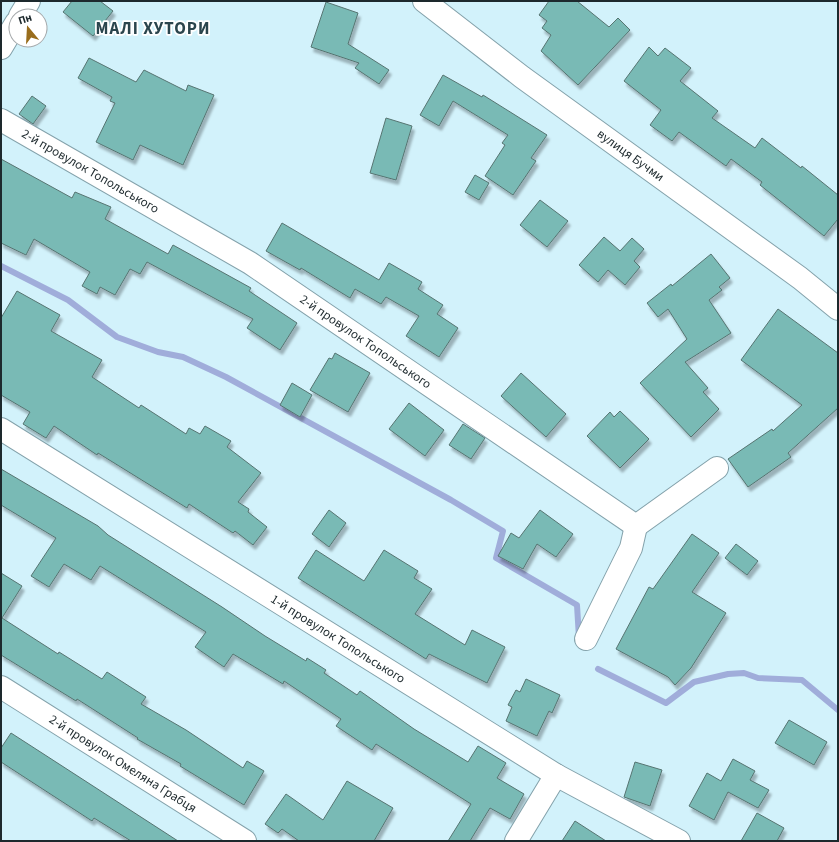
<svg xmlns="http://www.w3.org/2000/svg" width="839" height="842" viewBox="0 0 839 842" font-family="'Source Sans 3',sans-serif">
	<style>
		.lines { fill: none; stroke-linecap: round; stroke-linejoin: round }
		.stream { stroke: #a0adda; stroke-width: 6 }
		.building { fill: #79bab5; stroke: #567471; filter: url(#shadow) }
		.minor-casing { stroke: #84a2ab; stroke-width: 24 }
		.minor { stroke: #fff; stroke-width: 22 }
		.labels { text-anchor: middle; dominant-baseline: central; stroke-width: 3.5; stroke-linejoin: round; paint-order: stroke }
		.street-label { font-size: 13px; fill: #1d292d; stroke: #fff }
		.district-label { font-size: 17px; font-weight: bold; letter-spacing: 1px; fill: #2a454d; stroke: #fff }
	</style>
	<defs>
		<filter id="shadow"><feDropShadow dx="2.5" dy="4.5" stdDeviation="1" flood-color="#0004"/></filter>
	</defs>
	<rect width="100%" height="100%" fill="#d2f2fb"/>
	<g class="lines">
		<g class="stream">
			<path d="M1,266l67,34 49,37 41,15 25,5 43,20 225,123 52,31 -7,27 81,47 2,33"/>
			<path d="M598,669l68,34 28,-21 34,-8 16,-1 14,5 44,2 36,30"/>
		</g>
	</g>
	<g class="building">
		<path d="M72,1h28l13,10 -20,25 -30,-24z"/>
		<path d="M549,1h28l32,26 9,-9 12,12 -52,55 -37,-34 10,-16 -9,-7 5,-7 -8,-6z"/>
		<path d="M326,2l32,11 -10,31 41,26 -10,14 -24,-16 4,-5 -48,-16z"/>
		<path d="M649,47l9,9 7,-8 26,20 -11,13 38,30 -6,7 43,30 7,-10 39,30 1,-2 36,29v24l-14,17 -64,-51 2,-3 -31,-23 -5,7 -47,-34 -7,9 -22,-16 11,-15 -37,-29z"/>
		<path d="M89,58l47,24 8,-12 42,21 2,-6 26,10 -31,70 -43,-20 -7,15 -37,-18 19,-39 -5,-2 2,-4 -34,-19z"/>
		<path d="M443,75l39,22 1,-2 64,40 -16,23 5,3 -23,34 -28,-19 20,-31 -3,-2 6,-8 -55,-34 -14,25 -19,-11z"/>
		<path d="M32,96l14,10 -13,18 -14,-10z"/>
		<path d="M386,118l26,8 -16,54 -26,-7z"/>
		<path d="M1,159l71,39 3,-6 36,15 -6,12 63,35 5,-9 78,43 -2,3 48,32 -17,27 -33,-22 6,-9 -106,-57 -7,12 -10,-5 -15,26 -15,-8 -3,7 -15,-8 8,-14 -56,-33 -8,16 -25,-12z"/>
		<path d="M475,175l14,8 -10,17 -14,-8z"/>
		<path d="M540,200l28,21 -21,26 -27,-22z"/>
		<path d="M282,223l97,57 10,-17 33,19 -4,7 25,16 -6,9 21,14 -19,29 -33,-21 13,-20 -33,-19 -5,7 -26,-15 -5,9 -49,-30 -1,2 -34,-19z"/>
		<path d="M604,237l16,14 12,-13 12,11 -10,12 6,6 -15,18 -17,-15 -10,12 -19,-17z"/>
		<path d="M711,254l19,24 -11,9 3,3 -13,10 22,33 -46,29 23,26 -5,4 16,17 -28,28 -51,-54 47,-44 -19,-30 -10,8 -11,-14 24,-19 1,2z"/>
		<path d="M17,291l43,24 -9,16 51,29 -10,17 47,31 2,-3 45,29 3,-6 11,6 5,-8 26,15 -4,6 34,26 -23,29 11,7 -1,3 19,15 -14,18 -18,-14 -2,2 -44,-29 -2,4 -89,-55 -1,2 -43,-29 -8,12 -23,-14 7,-12 -29,-17v-77z"/>
		<path d="M778,309l60,44v55l-50,45 3,4 -43,30 -20,-28 44,-30 1,2 29,-26 -61,-45z"/>
		<path d="M335,353l35,20 -22,39 -38,-22 19,-32 3,1z"/>
		<path d="M521,373l45,41 -20,23 -45,-41z"/>
		<path d="M292,383l20,12 -12,22 -20,-12z"/>
		<path d="M409,403l35,27 -19,26 -36,-27z"/>
		<path d="M620,411l29,28 -29,29 -33,-32 23,-24 4,5z"/>
		<path d="M463,424l22,14 -14,21 -22,-14z"/>
		<path d="M1,469l97,57 10,9 114,72 43,29 41,25 1,-3 19,12 -2,3 33,22 3,-4 54,38 54,33 10,-16 28,17 -9,15 27,16 -14,25 -20,-11 -20,33h-22l23,-37 -95,-60 -4,6 -36,-24 5,-7 -57,-38 -1,3 -50,-30 -9,13 -29,-20 11,-15 -106,-66 -9,14 -27,-16 -15,23 -18,-11 25,-38 -55,-33z"/>
		<path d="M329,510l17,13 -17,24 -17,-13z"/>
		<path d="M540,510l33,24 -17,23 -19,-13 -14,25 -25,-13 13,-23 8,5z"/>
		<path d="M692,534l27,19 -27,39 34,21 -35,55 -16,17 -7,-8 -52,-28 33,-62 4,2z"/>
		<path d="M736,544l22,17 -11,14 -22,-17z"/>
		<path d="M316,550l48,31 20,-31 34,21 -4,7 18,11 -17,25 50,31 7,-15 33,17 -18,36 -58,-29 -3,5 -128,-81z"/>
		<path d="M1,573l21,13 -20,32 56,36 1,-2 43,27 5,-7 39,25 -5,7 45,26 57,38 4,-7 17,10 -20,34 -64,-39 1,-2 -44,-25 1,-1 -61,-39 -1,2 -75,-46z"/>
		<path d="M526,679l34,16 -8,18 -3,-2 -12,25 -31,-15 6,-14 -4,-2 8,-15 4,2z"/>
		<path d="M789,720l38,22 -13,23 -39,-22z"/>
		<path d="M11,733l31,20 136,88h-47l-37,-23 -2,3 -54,-35 -37,-24v-14z"/>
		<path d="M733,759l22,12 -5,9 19,10 -11,18 -30,-16 -14,28 -25,-14 18,-33 14,8z"/>
		<path d="M635,762l27,8 -12,36 -26,-9z"/>
		<path d="M347,781l46,27 -19,33h-75l-17,-12 -4,4 -13,-9 21,-30 37,26z"/>
		<path d="M757,813l27,15 -7,13h-36z"/>
		<path d="M575,821l31,20h-44z"/>
	</g>
	<g class="lines">
		<g class="minor-casing">
			<g id="minor">
				<path id="s1" d="M424,1l98,76 278,201 38,31"/>
				<path d="M20,16l9,-15"/>
				<path d="M1,48l15,-25"/>
				<path id="s2" d="M1,120l249,143 386,263 81,-58"/>
				<path id="s3" d="M1,429l555,346 123,66"/>
				<path d="M586,639l45,-91 5,-22"/>
				<path id="s4" d="M1,687l244,154"/>
				<path d="M516,841l40,-66"/>
			</g>
		</g>
		<use href="#minor" class="minor"/>
	</g>
	<g class="labels">
		<g class="street-label">
			<text stroke="none"><textPath href="#s1" startOffset="258">вулиця Бучми</textPath></text>
			<text stroke="none"><textPath href="#s2" startOffset="103">2-й провулок Топольського</textPath></text>
			<text stroke="none"><textPath href="#s2" startOffset="427">2-й провулок Топольського</textPath></text>
			<text stroke="none"><textPath href="#s3" startOffset="397">1-й провулок Топольського</textPath></text>
			<text stroke="none"><textPath href="#s4" startOffset="144">2-й провулок Омеляна Грабця</textPath></text>
		</g>
		<g class="district-label">
			<text x="153" y="29">МАЛІ ХУТОРИ</text>
		</g>
	</g>
	<rect width="839" height="842" fill="none" stroke="#1d292d" stroke-width="4"/>
	<g transform="translate(28 28) rotate(342)"><circle r="19" fill="#ffffff" stroke="#a5a9ab"/>
	<path d="M0-3L7 15L0 10L-7 15Z" fill="#996d1c"/>
	<text y="-6" font-size="11" font-weight="bold" text-anchor="middle" fill="#1d292d">Пн</text>
	</g>
</svg>
